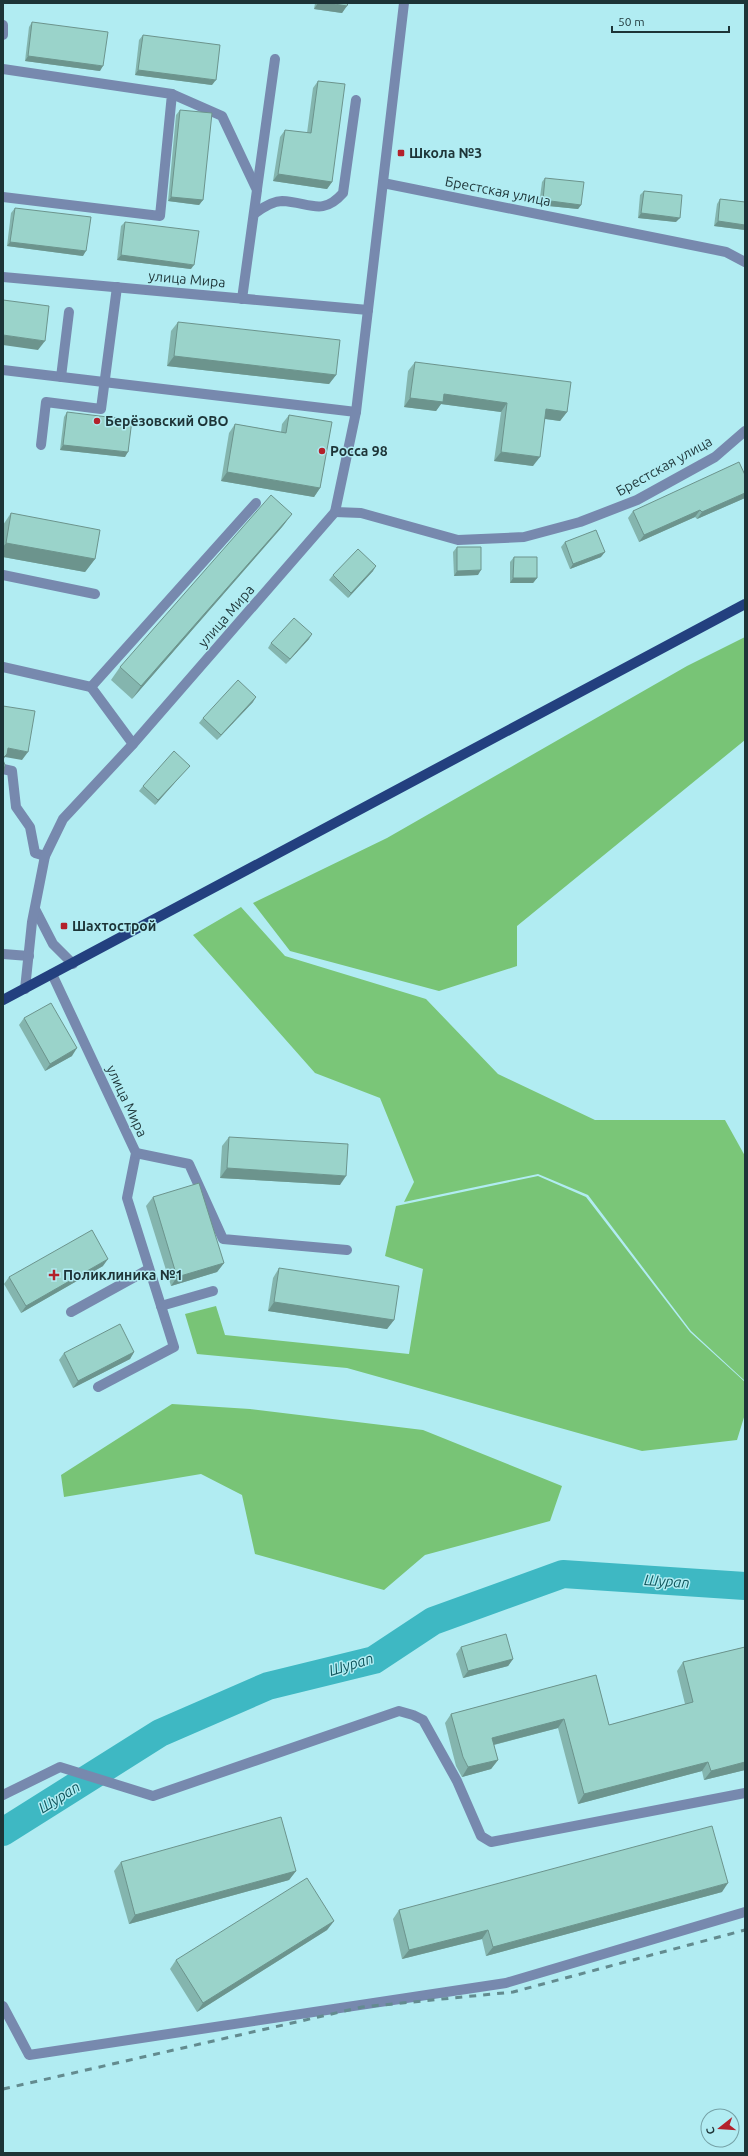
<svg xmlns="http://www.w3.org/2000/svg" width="748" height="2156" viewBox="0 0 748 2156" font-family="Ubuntu,sans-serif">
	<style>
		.green { fill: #7ac678 }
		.forest { fill: #78c476 }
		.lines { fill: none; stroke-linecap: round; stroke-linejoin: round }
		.river { stroke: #3eb8c3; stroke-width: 28 }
		.minor { stroke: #7789ae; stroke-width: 10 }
		.major { stroke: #23407f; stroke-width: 10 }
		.rail { stroke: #638b8f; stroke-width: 3; stroke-dasharray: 7 7; stroke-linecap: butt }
		.wall { fill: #84b5ae }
		.shaded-wall { fill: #6c948d }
		.building { fill: #9ad3ca; stroke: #6c948d }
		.poi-dot { fill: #b3212b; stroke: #b1ecf2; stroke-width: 1.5 }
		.labels { text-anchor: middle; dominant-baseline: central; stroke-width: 3; stroke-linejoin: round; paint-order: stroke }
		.poi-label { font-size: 14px; font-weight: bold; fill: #1d3437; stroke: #b1ecf2; text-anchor: start }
		.street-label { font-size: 14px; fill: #1d3437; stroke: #b1ecf2 }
		.water-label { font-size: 15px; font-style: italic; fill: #10565c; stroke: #b1ecf2 }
	</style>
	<rect width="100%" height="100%" fill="#b1ecf2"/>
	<path class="green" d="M241,907l44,49 141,43 72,75 97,46h130l20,36v225l-54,-50 -103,-136 -50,-21 -134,28 10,-20 -34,-84 -65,-25 -122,-138z"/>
	<g class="forest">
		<path d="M745,637v103l-228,186v40l-78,25 -149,-40 -37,-48 134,-65 300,-172z"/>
		<path d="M538,1176l48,21 104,135 55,50v32l-8,26 -95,11 -295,-83 -150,-14 -12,-40 31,-8 9,29 184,19 14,-85 -38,-13 11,-50z"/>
		<path d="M172,1404l78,5 173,21 139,56 -12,35 -125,34 -41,35 -129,-36 -13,-59 -41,-21 -137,23 -3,-22z"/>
	</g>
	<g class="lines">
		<path class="river" d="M3,1832l157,-99 108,-47 106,-26 59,-39 130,-47 182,12"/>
		<g class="minor">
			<path d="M3,25v10"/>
			<path d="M3,69l169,25 -12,122 -157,-19"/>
			<path d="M172,94l50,22 35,74 -15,109"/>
			<path d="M383,183l343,69 19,10"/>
			<path d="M257,189l18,-130"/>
			<path d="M254,214c8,-6 18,-13 28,-13 27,1 40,16 61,-8l13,-93"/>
			<path d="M3,277l365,33"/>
			<path d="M3,370l353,42"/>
			<path d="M61,377l8,-65"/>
			<path d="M41,445l5,-43 55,7 16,-122"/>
			<path d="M335,512l26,1 97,27 66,-3 56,-15 57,-22 78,-43 30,-26"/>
			<path d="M3,575l92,19"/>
			<path d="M3,667l88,20"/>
			<path d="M133,744l-42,-57 165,-184"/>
			<path d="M3,769l9,2 4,36 14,20 5,26 10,3"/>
			<path d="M35,909l18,35 20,20"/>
			<path d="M3,954l26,2"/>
			<path d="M52,974l84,179 -9,45 47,149 -76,40"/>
			<path d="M25,989l7,-67 13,-66 18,-37 70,-75 202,-232 21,-100 48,-409"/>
			<path d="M136,1153l53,11 34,75 124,11"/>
			<path d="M161,1306l52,-15"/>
			<path d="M71,1312l78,-43"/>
			<path d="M3,1795l57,-28 93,29 246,-85 14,4 10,5 34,61 24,55 10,6 254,-49"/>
			<path d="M3,2006l26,49 477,-72 239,-71"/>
		</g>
		<path class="major" d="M3,1000l742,-396"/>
		<path class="rail" d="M3,2089l359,-82 151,-15 232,-62"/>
	</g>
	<g class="wall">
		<path d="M315,3h33l-6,10 -28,-4z"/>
		<path d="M32,22l68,49 -75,-10 4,-34z"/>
		<path d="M143,35l69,50 -77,-10 4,-35z"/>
		<path d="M318,81l14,101 -5,7 -54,-8 7,-44 5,-7 22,3 6,-45z"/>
		<path d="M180,110l23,90 -4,5 -31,-4 8,-86z"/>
		<path d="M545,178l36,27 -3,4 -39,-4 3,-23z"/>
		<path d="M644,191l32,31 -38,-4 2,-23z"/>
		<path d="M720,199l25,3v28l-31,-4 3,-22z"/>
		<path d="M15,208l68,48 -76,-10 4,-33z"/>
		<path d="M125,222l66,47 -74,-9 4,-34z"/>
		<path d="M178,322l158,53 -7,9 -162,-18 4,-35z"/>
		<path d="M415,362l152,50 -7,9 -15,-2 -12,47 -39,-5 7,-49 -60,-8 -5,7 -32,-4 4,-36z"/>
		<path d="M67,412l58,45 -65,-7 4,-33z"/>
		<path d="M289,415l31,73 -6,9 -93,-16 8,-48 6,-9 46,8 1,-8z"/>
		<path d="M745,475v23l-48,21 -2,-2 -56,25 -11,-24 5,-7z"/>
		<path d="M11,513l84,46 -10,13 -82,-15v-32z"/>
		<path d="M292,514l-10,13 -150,172 -21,-19 9,-13z"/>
		<path d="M565,542l36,15 -31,12 -9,-22z"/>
		<path d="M457,547l21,28 -24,1 -1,-24z"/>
		<path d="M514,557l23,21 -4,5h-23v-21z"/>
		<path d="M373,571l-25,27 -19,-18 4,-5z"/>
		<path d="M309,639l-23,25 -18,-16 3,-5z"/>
		<path d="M253,702l-36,38 -18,-17 4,-5z"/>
		<path d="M186,770l-31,35 -16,-14 4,-5z"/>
		<path d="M24,1018l48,38 -27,15 -26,-46z"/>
		<path d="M229,1137l111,48 -120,-7 2,-32z"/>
		<path d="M153,1197l71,66 -7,9 -46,14 -25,-80z"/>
		<path d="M103,1266l-82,47 -17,-29 5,-7z"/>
		<path d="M279,1268l115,52 -7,9 -119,-18 5,-33z"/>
		<path d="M134,1352l-4,7 -57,29 -14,-28 5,-7z"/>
		<path d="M461,1647l52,12 -5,7 -45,12 -7,-24z"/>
		<path d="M745,1647v123l-41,10 -2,-9 -124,33 -20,-76 -64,17 4,15 -7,9 -29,8 -6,-11 -11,-43 6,-9 145,-39 13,50 76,-21 -8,-33 6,-9z"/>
		<path d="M121,1862l175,9 -7,9 -160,44 -15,-53z"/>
		<path d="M722,1892l-236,64 -4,-17 -80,20 -9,-40 6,-9z"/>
		<path d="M334,1921l-7,9 -130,82 -27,-43 6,-9z"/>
	</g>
	<g class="shaded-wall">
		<path d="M318,3h10l19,3 -5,7 -28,-4z"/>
		<path d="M28,56l75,10 -3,5 -75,-10z"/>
		<path d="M138,70l78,10 -4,5 -77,-10z"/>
		<path d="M278,174l54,8 -5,7 -54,-8z"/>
		<path d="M171,197l32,3 -4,5 -31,-4z"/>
		<path d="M543,200l38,5 -3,4 -39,-4z"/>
		<path d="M641,213l39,5 -4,4 -38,-4z"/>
		<path d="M718,221l27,4v5l-31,-4z"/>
		<path d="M10,242l76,9 -3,5 -76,-10z"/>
		<path d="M121,255l73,10 -3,4 -74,-9z"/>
		<path d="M3,335l42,6 -7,9 -35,-5z"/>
		<path d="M174,356l162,19 -7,9 -162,-18z"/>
		<path d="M444,394l63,9 -6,9 -60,-8 -5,7 -32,-4 6,-9z"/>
		<path d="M546,409l21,3 -7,9 -21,-3z"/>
		<path d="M63,445l65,7 -3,5 -65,-7z"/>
		<path d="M501,452l39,5 -7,9 -39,-5z"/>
		<path d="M227,472l93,16 -6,9 -93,-16z"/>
		<path d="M745,493v5l-48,21 5,-7z"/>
		<path d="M700,510l-5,7 -56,25 5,-7z"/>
		<path d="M292,514l-10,13 -150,172 9,-13z"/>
		<path d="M6,543l89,16 -10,13 -82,-15v-10z"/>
		<path d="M605,552l-4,5 -31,12 3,-5z"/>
		<path d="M376,566l-3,5 -25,27 3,-5z"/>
		<path d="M481,570l-3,5 -24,1 3,-5z"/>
		<path d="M513,578h24l-4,5h-23z"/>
		<path d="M312,634l-3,5 -23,25 4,-5z"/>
		<path d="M256,697l-3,5 -36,38 4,-5z"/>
		<path d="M8,748l20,4 -6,8 -17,-3 -2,3v-2z"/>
		<path d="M190,766l-4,4 -31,35 3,-5z"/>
		<path d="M77,1048l-5,8 -27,15 5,-7z"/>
		<path d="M227,1168l119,8 -6,9 -120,-7z"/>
		<path d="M108,1259l-5,7 -82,47 5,-7z"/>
		<path d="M224,1263l-7,9 -46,14 6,-9z"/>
		<path d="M274,1302l120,18 -7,9 -119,-18z"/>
		<path d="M134,1352l-4,7 -57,29 5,-7z"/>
		<path d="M513,1659l-5,7 -45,12 5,-7z"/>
		<path d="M564,1719l-6,9 -73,19 7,-9z"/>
		<path d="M498,1760l-7,9 -29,8 6,-10z"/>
		<path d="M708,1762l-6,9 -124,33 6,-10z"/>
		<path d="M745,1762v8l-41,10 7,-9z"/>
		<path d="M296,1871l-7,9 -160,44 6,-9z"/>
		<path d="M728,1883l-6,9 -236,64 7,-9z"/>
		<path d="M334,1921l-7,9 -130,82 6,-9z"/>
		<path d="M488,1930l-6,9 -80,20 7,-9z"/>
	</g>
	<g class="building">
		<path d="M328,3h20l-1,3z"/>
		<path d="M32,22l76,10 -5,34 -75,-10z"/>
		<path d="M143,35l77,10 -4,35 -78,-10z"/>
		<path d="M318,81l27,3 -13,98 -54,-8 7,-44 26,3z"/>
		<path d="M180,110l32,3 -9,87 -32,-3z"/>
		<path d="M545,178l39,4 -3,23 -38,-5z"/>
		<path d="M644,191l38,4 -2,23 -39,-5z"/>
		<path d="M720,199l25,3v23l-27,-4z"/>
		<path d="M15,208l76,9 -5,34 -76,-9z"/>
		<path d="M125,222l74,9 -5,34 -73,-10z"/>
		<path d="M3,300l46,6 -4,35 -42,-6z"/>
		<path d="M178,322l162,18 -4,35 -162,-19z"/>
		<path d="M415,362l156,20 -4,30 -21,-3 -6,48 -39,-5 6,-49 -63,-9 -1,8 -33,-4z"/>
		<path d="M67,412l65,8 -4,32 -65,-7z"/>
		<path d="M289,415l43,7 -12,66 -93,-16 8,-48 51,9z"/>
		<path d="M739,462l6,13v18l-43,19 -2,-2 -56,25 -11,-24z"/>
		<path d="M271,495l21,19 -151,172 -21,-19z"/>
		<path d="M11,513l89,17 -5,29 -89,-16z"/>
		<path d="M596,530l9,22 -32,12 -8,-22z"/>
		<path d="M457,547h24v23l-24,1z"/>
		<path d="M358,549l18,17 -25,27 -18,-18z"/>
		<path d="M514,557h23v21h-24z"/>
		<path d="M294,618l18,16 -22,25 -19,-16z"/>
		<path d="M238,680l18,17 -35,38 -18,-17z"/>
		<path d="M3,706l32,5 -7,41 -20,-4 -1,6 -4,4z"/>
		<path d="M174,751l16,15 -32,34 -15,-14z"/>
		<path d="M3,760l2,5 -2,10z"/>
		<path d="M51,1003l26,45 -27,16 -26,-46z"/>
		<path d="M229,1137l119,7 -2,32 -119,-8z"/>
		<path d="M199,1183l25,80 -47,14 -24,-80z"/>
		<path d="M92,1230l16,29 -82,47 -17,-29z"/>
		<path d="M279,1268l120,18 -5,34 -120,-18z"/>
		<path d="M120,1324l14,28 -56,29 -14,-28z"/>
		<path d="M506,1634l7,25 -45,12 -7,-24z"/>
		<path d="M745,1647v115l-34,9 -3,-9 -124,32 -20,-75 -72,19 6,22 -30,7 -5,-10 -12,-43 145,-39 13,50 84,-23 -10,-40z"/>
		<path d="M281,1817l15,54 -161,44 -14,-53z"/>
		<path d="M712,1826l16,57 -235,64 -5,-17 -79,20 -10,-40z"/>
		<path d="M307,1878l27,43 -131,82 -27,-43z"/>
	</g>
	<g class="poi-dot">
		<rect x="397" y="149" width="8" height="8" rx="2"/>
		<circle cx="97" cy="421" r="4"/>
		<circle cx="322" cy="451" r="4"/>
		<rect x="60" y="922" width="8" height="8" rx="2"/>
		<path d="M52 1269h4v4h4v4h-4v4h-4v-4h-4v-4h4z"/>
	</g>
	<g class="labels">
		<g class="poi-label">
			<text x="409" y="153">Школа №3</text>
			<text x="105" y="421">Берёзовский ОВО</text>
			<text x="330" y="451">Росса 98</text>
			<text x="72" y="926">Шахтострой</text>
			<text x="63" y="1275">Поликлиника №1</text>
		</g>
		<g class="street-label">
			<text transform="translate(498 191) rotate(11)">Брестская улица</text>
			<text transform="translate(187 279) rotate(5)">улица Мира</text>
			<text transform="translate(664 466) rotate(-29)">Брестская улица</text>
			<text transform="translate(226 616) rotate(-49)">улица Мира</text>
			<text transform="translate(127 1101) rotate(65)">улица Мира</text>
		</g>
		<g class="water-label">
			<text transform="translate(667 1581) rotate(4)">Шурап</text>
			<text transform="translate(351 1664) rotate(-17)">Шурап</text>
			<text transform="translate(59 1797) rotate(-32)">Шурап</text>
		</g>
	</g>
	<rect width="748" height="2156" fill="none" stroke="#1d3437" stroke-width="8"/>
	<g transform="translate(720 2128) rotate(253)"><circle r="19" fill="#b1ecf2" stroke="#76a2a7"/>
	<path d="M0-3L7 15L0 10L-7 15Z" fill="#b3212b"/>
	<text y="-6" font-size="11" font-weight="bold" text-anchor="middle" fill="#1d3437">С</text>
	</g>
	<path d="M612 26v6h117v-6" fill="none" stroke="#1d3437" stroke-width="2"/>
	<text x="618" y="26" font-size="12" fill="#1d3437" stroke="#b1ecf2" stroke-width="3" paint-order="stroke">50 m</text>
</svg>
